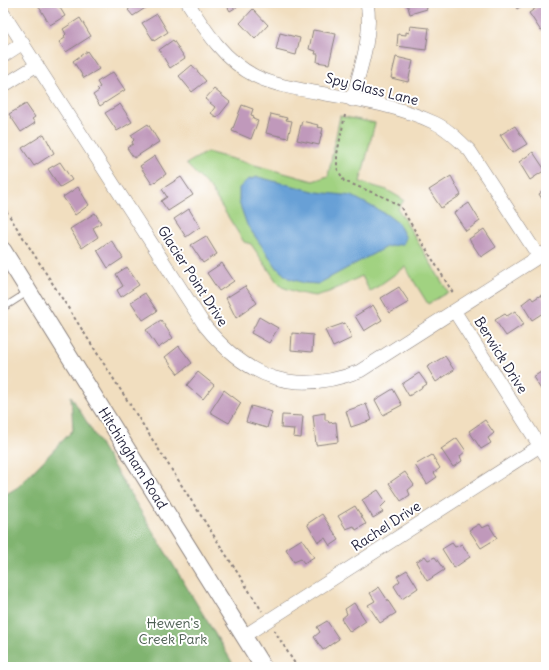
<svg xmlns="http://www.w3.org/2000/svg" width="549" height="670" viewBox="0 0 549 670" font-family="Delius,sans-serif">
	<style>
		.green { fill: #a1d281; stroke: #627a5e }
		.forest { fill: #80b46f; stroke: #516b55 }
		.water { fill: #67a0d6; stroke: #446188 }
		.building { fill: #c099bb }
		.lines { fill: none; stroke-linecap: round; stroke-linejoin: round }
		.service-casing { stroke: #8a807d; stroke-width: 8 }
		.minor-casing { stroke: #8a807d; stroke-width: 14 }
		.tertiary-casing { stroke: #8a807d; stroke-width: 18 }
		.path { stroke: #8a807d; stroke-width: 2; stroke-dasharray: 3 3; stroke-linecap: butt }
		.service { stroke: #fff; stroke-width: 6 }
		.minor { stroke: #fff; stroke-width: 13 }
		.tertiary { stroke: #fff; stroke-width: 16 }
		.labels { text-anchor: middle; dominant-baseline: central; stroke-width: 4; stroke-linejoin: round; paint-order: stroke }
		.street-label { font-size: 14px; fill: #22223b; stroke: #fff }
		.park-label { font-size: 14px; fill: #4e6054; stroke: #fff }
	</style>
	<rect width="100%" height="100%" fill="#fff"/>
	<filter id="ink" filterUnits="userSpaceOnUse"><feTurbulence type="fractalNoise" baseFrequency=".025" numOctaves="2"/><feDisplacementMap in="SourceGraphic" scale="8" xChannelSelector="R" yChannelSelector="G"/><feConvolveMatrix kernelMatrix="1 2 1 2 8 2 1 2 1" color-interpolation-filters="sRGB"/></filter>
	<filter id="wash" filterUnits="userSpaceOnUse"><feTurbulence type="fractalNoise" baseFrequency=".012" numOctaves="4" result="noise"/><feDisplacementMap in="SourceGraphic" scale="16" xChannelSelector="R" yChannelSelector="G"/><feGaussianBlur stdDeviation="0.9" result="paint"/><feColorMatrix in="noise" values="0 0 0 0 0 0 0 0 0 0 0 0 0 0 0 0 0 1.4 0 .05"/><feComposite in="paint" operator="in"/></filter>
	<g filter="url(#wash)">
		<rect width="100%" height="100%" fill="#f1debf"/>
		<path class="green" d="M340,116l35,7 -15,59 27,8 17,10 -6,9 50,83 -20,12 -23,-37 -35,25 -8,-16 -33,16 -14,4 -16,-3 -17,-6 -5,-5 -26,-38 -7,-2 -34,-54 -24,-24 21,-12 106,29 15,-5z"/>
		<path class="forest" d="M71,396l164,271h-232v-171l15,-9 55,-57z"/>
		<path class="water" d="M258,177l59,15 35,4 34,18 12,9 8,15 -3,6 -17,3 -68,37 -14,-1 -16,-5 -10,-9 -31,-44 -8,-23v-14l8,-8z"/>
		<g id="blocks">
			<g class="building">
				<path d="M45,3h12l8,13 -15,9 -11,-18z"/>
				<path d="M133,3h16l1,2 -17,11 -5,-6 6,-5z"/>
				<path d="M225,3h18l-13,8z"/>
				<path d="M407,3h18l2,6 -17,5z"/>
				<path d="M514,3h12l-9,6z"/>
				<path d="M543,3l3,5v20l-5,3 -12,-18z"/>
				<path d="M253,9l15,16 -13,14 -15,-16z"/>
				<path d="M157,14l11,18 -14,9 -12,-18z"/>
				<path d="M80,18l11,18 -25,16 -7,-10 6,-4 -1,-2 2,-2 -3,-5z"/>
				<path d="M410,26l19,2 -3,22 -29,-4 1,-12 8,1v-3l3,1z"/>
				<path d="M313,30l23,4 -7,30 -12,-2 1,-8h-3l1,-3 -7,-2z"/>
				<path d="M280,33l20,5 -4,17 -20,-5z"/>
				<path d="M173,40l12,18 -15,10 -11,-18z"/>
				<path d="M87,51l12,18 -15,9 -11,-17z"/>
				<path d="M396,57l17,4 -5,21 -17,-4z"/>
				<path d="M192,65l14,16 -14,11 -13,-16z"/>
				<path d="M113,72l12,18 -25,16 -7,-11 6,-4 -2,-2 3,-2 -3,-5z"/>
				<path d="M214,89l16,13 -13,16 -6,-5 4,-6 -10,-8z"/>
				<path d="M26,104l9,13 -3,2 3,4 -14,9 -12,-18z"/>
				<path d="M120,104l12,18 -15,9 -12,-18z"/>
				<path d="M242,105l11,4 -2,6 3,1 -1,3 5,2 -7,18 -19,-8z"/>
				<path d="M271,114l16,4 -1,2 6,1 -4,17 -22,-5z"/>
				<path d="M302,121l16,4 -1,2 6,1 -4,17 -22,-5z"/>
				<path d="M148,124l11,18 -25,16 -7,-10 6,-4 -1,-2 2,-2 -3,-5z"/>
				<path d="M515,126l12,18 -15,9 -12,-18z"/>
				<path d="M44,134l10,19 -20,13 -12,-18z"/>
				<path d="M533,152l12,18 -15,10 -11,-18z"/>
				<path d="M155,156l11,18 -14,10 -12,-18z"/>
				<path d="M60,162l12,18 -12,7 -12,-18z"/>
				<path d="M451,176l10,19 -20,13 -12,-18z"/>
				<path d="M181,177l12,18 -25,16 -7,-10 6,-4 -5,-8z"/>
				<path d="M78,187l11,18 -14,10 -12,-18z"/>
				<path d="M546,189v16l-7,-11z"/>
				<path d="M469,203l11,18 -14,10 -12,-18z"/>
				<path d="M189,209l11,18 -14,10 -12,-18z"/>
				<path d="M95,213l6,10 -8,5 5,9 -16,11 -12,-19z"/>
				<path d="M484,229l12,18 -15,10 -12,-18z"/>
				<path d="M206,236l11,18 -14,9 -12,-18z"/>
				<path d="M111,240l12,18 -15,10 -11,-18z"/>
				<path d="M222,263l12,18 -15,10 -12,-18z"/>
				<path d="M127,267l12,18 -18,12 -4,-7 6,-4 -7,-12z"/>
				<path d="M245,286l12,17 -21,15 -10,-20z"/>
				<path d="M399,287l10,15 -19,11 -9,-15z"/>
				<path d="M145,293l12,18 -14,9 -12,-18z"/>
				<path d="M541,295l5,7v9l-14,9 -10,-16 9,-7 2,3z"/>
				<path d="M373,305l9,15 -18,11 -9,-15z"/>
				<path d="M515,311l9,13 -18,12 -11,-16 10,-6 2,2z"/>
				<path d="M259,317l19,11 -9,15 -18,-10z"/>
				<path d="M161,320l12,18 -15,10 -12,-18z"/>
				<path d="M345,323l7,15 -19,9 -8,-17z"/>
				<path d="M292,333l21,2 -1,17 -21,-2z"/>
				<path d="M179,346l13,17 -14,11 -13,-17z"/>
				<path d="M445,356l9,14 -18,12 -9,-15z"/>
				<path d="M546,369v23l-2,2 -11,-17z"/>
				<path d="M198,372l16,13 -11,14 -16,-14z"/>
				<path d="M419,373l8,11 -18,12 -7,-12z"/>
				<path d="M393,389l9,16 -19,10 -8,-15z"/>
				<path d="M224,390l17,13 -12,20 -19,-11z"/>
				<path d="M366,404l6,16 -21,7 -5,-16z"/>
				<path d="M251,406l21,6 -5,16 -21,-6z"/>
				<path d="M325,413v7h3l1,3 7,-1 2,20 -22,3 -3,-30z"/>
				<path d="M282,415l21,1 -2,22 -8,-1 1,-8 -13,-1z"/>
				<path d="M485,420l9,13 -6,5 3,5 -10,6 -12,-18z"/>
				<path d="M457,438l9,13 -6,5 2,5 -9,6 -12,-18z"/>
				<path d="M432,455l8,13 -6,5 3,4 -10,7 -12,-19z"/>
				<path d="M405,472l9,13 -6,5 2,5 -9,6 -12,-18z"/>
				<path d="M378,490l8,12 -6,6 3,4 -10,6 -11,-18z"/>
				<path d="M355,506l11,18 -10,6 -2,-4 -8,3 -8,-13z"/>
				<path d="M322,514l17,26 -9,6 -5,-8 -7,4 -11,-18z"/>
				<path d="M479,524l3,4 7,-3 8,13 -16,10 -12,-18z"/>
				<path d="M302,539l12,18 -10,6 -3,-4 -7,3 -8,-13z"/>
				<path d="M452,543l3,4 7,-3 8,13 -16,11 -12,-19z"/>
				<path d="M425,556l3,4 7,-3 9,13 -17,11 -11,-19z"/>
				<path d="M407,570l11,18 -16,11 -8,-13 6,-5 -3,-5z"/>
				<path d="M379,587l17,26 -16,10 -12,-18 7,-4 -5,-8z"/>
				<path d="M354,603l12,18 -16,11 -9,-13 6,-5 -2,-5z"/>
				<path d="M327,621l12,18 -16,11 -9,-13 6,-5 -3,-5z"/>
			</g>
		</g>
	</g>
	<g filter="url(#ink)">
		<use href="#blocks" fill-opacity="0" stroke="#8a807d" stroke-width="1"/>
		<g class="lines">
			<g class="service-casing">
				<path id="service" d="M3,308l25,-16"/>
			</g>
			<g class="minor-casing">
				<g id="minor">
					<path d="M188,3c18,28 36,57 67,73 20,10 49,14 71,18 36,6 75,13 109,29 13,6 25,18 35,28l69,106"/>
					<path d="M3,13l202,313c43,53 90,70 155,45l186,-119"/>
					<path d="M3,56l20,-13"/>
					<path d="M3,86l34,-21"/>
					<path d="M352,100c8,-30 21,-66 15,-97"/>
					<path d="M455,312l91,144"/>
					<path d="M244,636l302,-194"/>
				</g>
			</g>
			<g class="tertiary-casing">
				<path id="tertiary" d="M3,250l260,417"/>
			</g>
			<g class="path">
				<path d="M345,115l-8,39v14l7,13 42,17 14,8 53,87"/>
				<path d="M3,206l259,405"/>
				<path d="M274,630l23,37"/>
			</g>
			<use href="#service" class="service"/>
			<use href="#minor" class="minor"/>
			<use href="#tertiary" class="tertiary"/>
		</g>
	</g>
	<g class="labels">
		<g class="street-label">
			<text transform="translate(372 89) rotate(14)">Spy Glass Lane</text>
			<text transform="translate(193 276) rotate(57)">Glacier Point Drive</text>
			<text transform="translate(501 355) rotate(58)">Berwick Drive</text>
			<text transform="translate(133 458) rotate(58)">Hitchingham Road</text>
			<text transform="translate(386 526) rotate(-33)">Rachel Drive</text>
		</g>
		<g class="park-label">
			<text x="173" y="623">Hewen's<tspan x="173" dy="16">Creek Park</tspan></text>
		</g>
	</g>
	<rect width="549" height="670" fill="none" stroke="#fff" stroke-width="16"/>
</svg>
